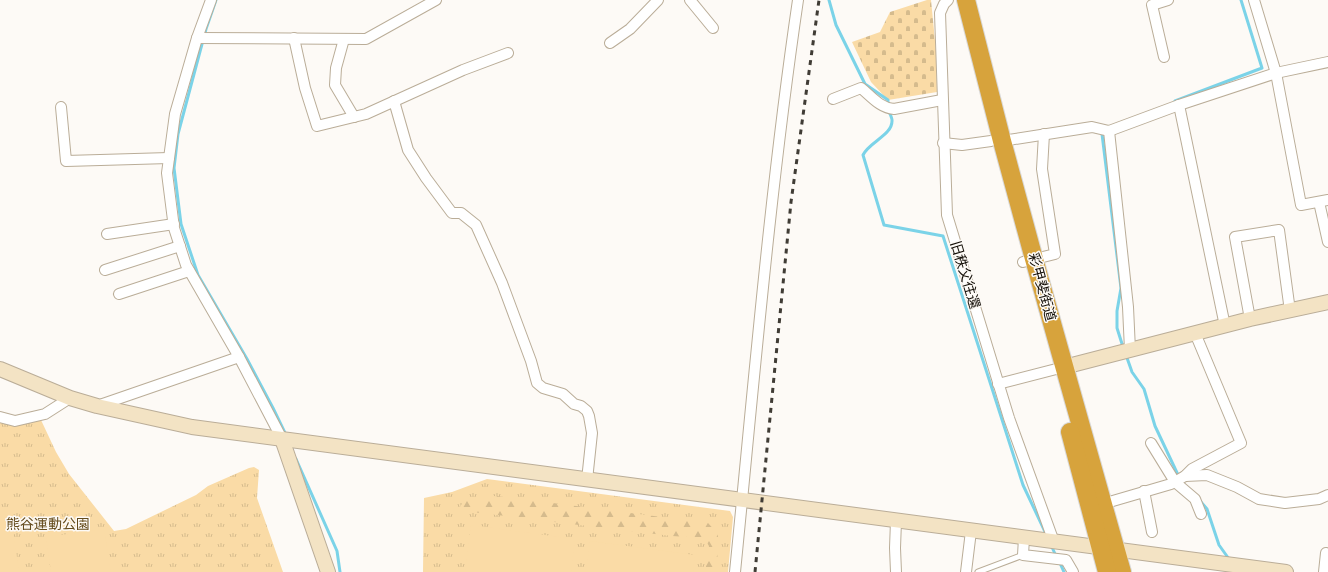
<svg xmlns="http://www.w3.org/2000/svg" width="1328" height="572" viewBox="0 0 1328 572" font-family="'Fira Sans Condensed','Noto Sans JP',sans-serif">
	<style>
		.grass { fill: url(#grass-tufts) }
		.forest { fill: url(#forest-firs) }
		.cemetery { fill: url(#cemetery-stones) }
		.pitch { fill: #fadba6 }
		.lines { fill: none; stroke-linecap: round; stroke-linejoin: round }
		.stream { stroke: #7bd3e8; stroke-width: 3 }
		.lane-casing { stroke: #baad98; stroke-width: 7 }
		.street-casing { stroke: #baad98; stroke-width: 12 }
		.secondary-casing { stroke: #baad98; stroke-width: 16 }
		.highway-casing { stroke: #d9d8d7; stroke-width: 20 }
		.lane { stroke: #fff; stroke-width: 5 }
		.street { stroke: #fff; stroke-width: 10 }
		.secondary { stroke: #f3e3c4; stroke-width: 14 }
		.highway { stroke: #d7a33c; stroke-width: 18 }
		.rail { stroke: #403c35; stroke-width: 3; stroke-dasharray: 5 5; stroke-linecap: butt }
		.labels { text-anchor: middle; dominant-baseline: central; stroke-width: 3; stroke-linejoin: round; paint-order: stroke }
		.street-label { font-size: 14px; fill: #130e07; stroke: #fdfaf6 }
		.park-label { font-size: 14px; fill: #654c1d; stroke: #fdfaf6 }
	</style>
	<defs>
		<pattern id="grass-tufts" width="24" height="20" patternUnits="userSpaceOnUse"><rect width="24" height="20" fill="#fadba6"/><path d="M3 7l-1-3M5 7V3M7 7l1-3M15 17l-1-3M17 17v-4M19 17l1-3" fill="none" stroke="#d5bb8d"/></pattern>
		<pattern id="forest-firs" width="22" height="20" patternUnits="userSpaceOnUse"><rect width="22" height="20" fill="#fadba6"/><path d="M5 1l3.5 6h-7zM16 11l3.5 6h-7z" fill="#d5bb8d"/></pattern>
		<pattern id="cemetery-stones" width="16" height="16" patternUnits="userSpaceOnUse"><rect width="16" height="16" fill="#fadba6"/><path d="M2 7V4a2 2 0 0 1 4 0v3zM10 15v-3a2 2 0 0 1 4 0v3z" fill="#d5bb8d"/></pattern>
	</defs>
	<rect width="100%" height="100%" fill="#fdfaf6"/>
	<g class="grass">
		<path d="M41,420l15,32 13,22 45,57 12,-2 70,-34 12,-9 41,-18 5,-1 5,3 -2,28 26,74h-283v-151z"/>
		<path d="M487,479l243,32 3,6 -5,55h-305l1,-74 28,-6z"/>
	</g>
	<path class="forest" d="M493,496l21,2 194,25 10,11 -1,38h-12l4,-26 -5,-8 -32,-2 -209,-25 -3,-5 10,-8z"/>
	<path class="cemetery" d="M927,0h4l5,51 1,41 -49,8 -17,-18 -19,-40 28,-10 10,-20z"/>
	<g class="pitch">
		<path d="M11,515l8,57h-19v-55z"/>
		<path d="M471,525l104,14 -4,33h-106z"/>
		<path d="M104,529l7,43h-60l-5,-35z"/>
		<path d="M590,541l105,14 -2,17h-107z"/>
	</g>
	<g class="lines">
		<g class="stream">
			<path d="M216,0l-10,29 -28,105 -4,34 7,56 17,51 49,84 26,49 13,27"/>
			<path d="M829,0l7,25 29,59 23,16v6"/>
			<path d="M1175,101l87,-33 -21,-68"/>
			<path d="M889,111c1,3 3,7 3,9 1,15 -23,22 -29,35l21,70 59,11 80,249 24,51"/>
			<path d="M1104,132l-2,2 19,154 -4,23v17l6,19"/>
			<path d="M1126,355l6,17 12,17 11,37 24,51"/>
			<path d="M296,459l41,92 3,21"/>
			<path d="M1201,502l6,7 12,36 10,14"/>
			<path d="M1051,545l5,11"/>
			<path d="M1059,561l5,11"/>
		</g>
		<g class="lane-casing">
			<path id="lane" d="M978,572l45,-17"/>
		</g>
		<g class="street-casing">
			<g id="street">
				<path d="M211,0l-14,38 -22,76 -8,59 7,55 12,37 53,92 43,82"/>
				<path d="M690,0l23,28"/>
				<path d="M948,0l-4,4 -4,9 7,202 62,203 45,124"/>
				<path d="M197,38l169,1 70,-39"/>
				<path d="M294,38l11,50 12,38 49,-12 97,-44 45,-17"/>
				<path d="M344,39l-8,29 -1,17 19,32"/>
				<path d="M610,43l20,-14 28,-29"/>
				<path d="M1164,57l-12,-52 16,-5"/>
				<path d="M1328,62l-52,11 25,132 27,-5"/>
				<path d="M833,99l28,-11c10,8 19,20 33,21l48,-9"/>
				<path d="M394,101l14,49 18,28 26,35h9l15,12 26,58 29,78 6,22 6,5 20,6 11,10 7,2 6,5 2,5 3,17 -5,47"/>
				<path d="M1179,105l46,221"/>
				<path d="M61,107l5,54 103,-3"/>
				<path d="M1109,131l19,176 2,43"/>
				<path d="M1002,141l90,-14 17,4 70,-26 97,-32 -22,-73"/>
				<path d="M943,143l19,2 29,-4"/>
				<path d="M1319,202l9,40"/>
				<path d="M107,234l67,-10"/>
				<path d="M1023,262l32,-8 -13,-85 2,-35"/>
				<path d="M105,270l75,-24"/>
				<path d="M119,294l70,-23"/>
				<path d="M1250,319l-15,-82 44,-7 11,81"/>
				<path d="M998,384l66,-17"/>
				<path d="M97,406l142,-49"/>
				<path d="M0,417l15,4 30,-7 25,-16"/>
				<path d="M1151,443l24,39 20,17 6,15"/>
				<path d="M1185,476l22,-1 30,12 22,12 26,4 34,-4 9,-4"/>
				<path d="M1144,491l8,41"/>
				<path d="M1099,505l72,-21 14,-8 7,-7 49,-26 -46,-110"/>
				<path d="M896,521l-1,27 1,24"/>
				<path d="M1024,538l-1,17 43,5 7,12"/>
				<path d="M735,572c19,-191 35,-382 63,-572"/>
				<path d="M966,572l5,-41"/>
				<path d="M1324,572l2,-19"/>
			</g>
		</g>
		<g class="secondary-casing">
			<g id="secondary">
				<path d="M1064,367l186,-48 78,-17"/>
				<path d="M0,369l70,29 27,8 95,21 1094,145"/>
				<path d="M282,439l46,133"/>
			</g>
		</g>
		<g class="highway-casing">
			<g id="highway">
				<path d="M966,0l36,141 32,118 88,313"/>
				<path d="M1070,432l37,140"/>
			</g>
		</g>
		<use href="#lane" class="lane"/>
		<use href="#street" class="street"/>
		<use href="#secondary" class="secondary"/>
		<use href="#highway" class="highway"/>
		<path class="rail" d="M755,572l36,-370 28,-202"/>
	</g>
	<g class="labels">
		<g class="street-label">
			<text transform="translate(965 275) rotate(73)">旧秩父往還</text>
			<text transform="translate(1042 287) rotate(75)">彩甲斐街道</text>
		</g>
		<g class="park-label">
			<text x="48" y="524">熊谷運動公園</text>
		</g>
	</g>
</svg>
